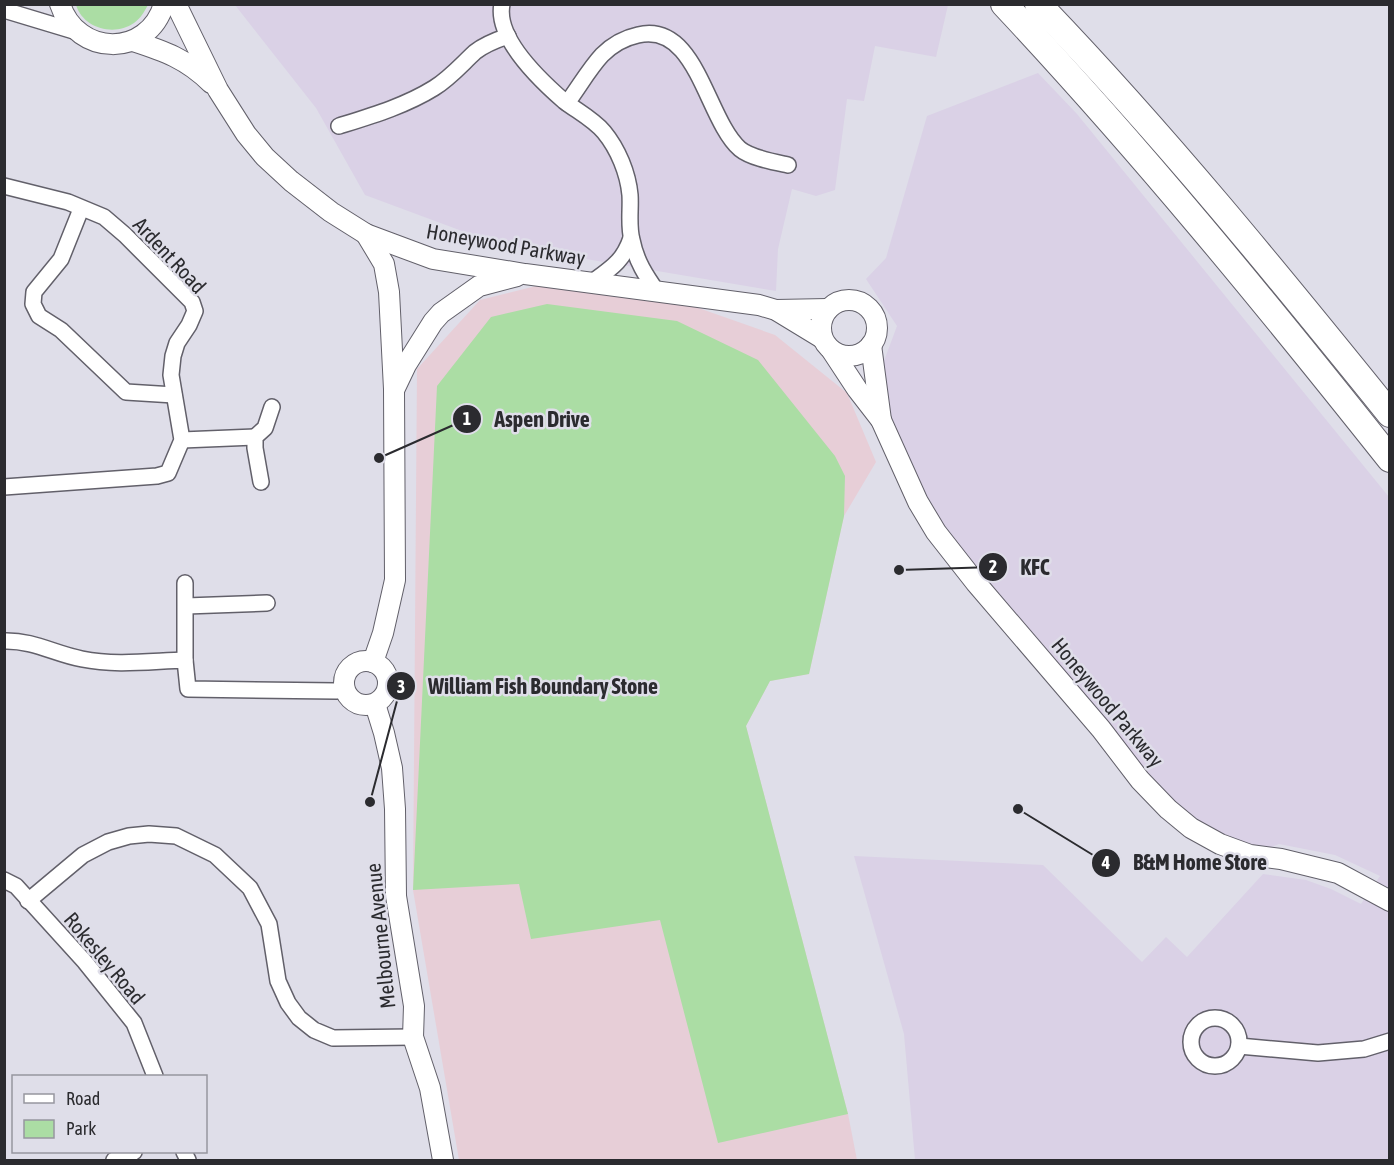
<svg xmlns="http://www.w3.org/2000/svg" width="1394" height="1165" viewBox="0 0 1394 1165" font-family="'Asap Condensed',sans-serif">
	<style>
		.commercial { fill: #dad1e6 }
		.education { fill: #e7ced7 }
		.green { fill: #abdda4 }
		.lines { fill: none; stroke-linecap: round; stroke-linejoin: round }
		.minor-casing { stroke: #62606a; stroke-width: 18 }
		.tertiary-casing { stroke: #62606a; stroke-width: 22 }
		.trunk-casing { stroke: #62606a; stroke-width: 28 }
		.minor { stroke: #fff; stroke-width: 15 }
		.tertiary { stroke: #fff; stroke-width: 20 }
		.trunk { stroke: #fff; stroke-width: 26 }
		.labels { text-anchor: middle; dominant-baseline: central; stroke-width: 5; stroke-linejoin: round; paint-order: stroke }
		.street-label { font-size: 21px; fill: #2b2b2f; stroke: #dfdee9 }
		.leader { fill: none; stroke: #2b2b2f; stroke-width: 2 }
		.callout-dot { fill: #2b2b2f; stroke: #dfdee9; stroke-width: 2 }
		.mark-label { font-size: 18px; text-anchor: middle; font-weight: bold; fill: #fff }
		.callout-label { font-size: 22px; text-anchor: middle; font-weight: bold; fill: #2b2b2f; stroke: #dfdee9; stroke-width: 5; stroke-linejoin: round; paint-order: stroke }
	</style>
	<rect width="100%" height="100%" fill="#dfdee9"/>
	<g class="commercial">
		<path d="M235,5h713l-12,52 -61,-11 -11,55 -17,-2 -12,91 -19,6 -24,-7 -14,60 -2,42 -279,-47 -132,-49 -49,-87z"/>
		<path d="M1038,73l39,41 312,383v663h-474l-11,-126 -50,-178 189,9 99,97 24,-25 21,20 76,-83 43,6 25,9 30,15 19,-28 -45,-21 -56,-11 -29,11 -59,-27 -215,-245 -73,-115 -22,-99 16,-43 -31,-47 20,-21 41,-142z"/>
	</g>
	<path class="education" d="M540,285l150,20 85,30 72,58 29,69 -32,54 -35,158 -39,7 -24,45 102,388 9,46h-398l-46,-270 4,-521 63,-69z"/>
	<g class="green">
		<path d="M76,5v-1l72,1c-4,7 -7,13 -14,18 -20,14 -51,5 -58,-18z"/>
		<path d="M547,304l130,17 81,39 77,96 10,20 -1,40 -35,158 -39,7 -24,45 102,388 -130,29 -58,-223 -129,19 -12,-55 -106,6 24,-504 54,-69z"/>
	</g>
	<g class="lines">
		<g class="minor-casing">
			<g id="minor">
				<path d="M502,4c-7,34 39,77 62,97 13,10 29,18 40,31 14,17 24,41 26,63 1,14 -2,31 2,45 4,21 14,36 26,53"/>
				<path d="M4,10l73,22"/>
				<path d="M567,103c12,-16 22,-34 35,-48 10,-10 22,-17 36,-20 59,-14 68,84 102,114 11,9 34,13 48,16"/>
				<path d="M339,126c32,-10 66,-20 95,-38 16,-10 27,-23 41,-36 10,-8 21,-12 33,-16"/>
				<path d="M4,186l64,16 36,15 21,18 67,67 3,9 -6,14 -12,18 -4,13 -2,19 11,65 -14,33 -11,3 -153,11"/>
				<path d="M81,209l-20,50 -27,33 -1,12 6,12 22,14 65,62 48,3"/>
				<path d="M591,283c19,-14 32,-21 40,-45"/>
				<path d="M182,440l73,-3"/>
				<path d="M261,482l-6,-34v-11l10,-9 7,-21"/>
				<path d="M185,583v77"/>
				<path d="M186,606l81,-3"/>
				<path d="M4,641c29,-1 51,13 78,18 34,7 69,2 103,1l3,29 148,2 9,-1"/>
				<path d="M4,880l12,6 69,76 49,61 21,53"/>
				<path d="M28,901l55,-46 25,-13 21,-6 20,-2 27,2 39,19 35,33 19,36 9,57 10,22 11,15 15,12 19,8 80,-1"/>
				<circle cx="1215" cy="1042" r="24"/>
				<path d="M1239,1046l79,7 46,-4 26,-8"/>
				<path d="M184,1152l4,8"/>
				<path d="M114,1160l20,-8"/>
			</g>
		</g>
		<g class="tertiary-casing">
			<g id="tertiary">
				<path d="M60,4c17,53 88,54 104,0"/>
				<path d="M176,4l42,86 28,44 19,23 26,24 40,31 35,22 67,25 92,15 234,31 17,5 46,28"/>
				<path d="M133,41c31,10 54,18 78,42"/>
				<path d="M366,234l18,30 5,28 5,97 1,191 -12,53 -10,29"/>
				<circle cx="849" cy="328" r="28"/>
				<path d="M776,310l52,-1"/>
				<path d="M871,345l10,75"/>
				<path d="M832,351l25,38 24,31 37,82 18,30 40,51 125,146 39,51 28,29 23,19 29,16 30,11 31,4 57,14 52,28"/>
				<path d="M395,388l11,-23 27,-43 8,-9 38,-27 38,-10"/>
				<circle cx="366" cy="683" r="22"/>
				<path d="M375,704l9,29 8,35 3,41 1,87 18,110 -1,31 17,51 13,72"/>
			</g>
		</g>
		<g class="trunk-casing">
			<g id="trunk">
				<path d="M1004,4c136,145 262,299 386,455"/>
				<path d="M1038,4c125,130 239,270 352,410"/>
			</g>
		</g>
		<use href="#minor" class="minor"/>
		<use href="#tertiary" class="tertiary"/>
		<use href="#trunk" class="trunk"/>
	</g>
	<g class="labels">
		<g class="street-label">
			<text transform="translate(506 244) rotate(10)">Honeywood Parkway</text>
			<text transform="translate(170 255) rotate(47)">Ardent Road</text>
			<text transform="translate(1108 702) rotate(50)">Honeywood Parkway</text>
			<text transform="translate(380 936) rotate(-96)">Melbourne Avenue</text>
			<text transform="translate(105 958) rotate(50)">Rokesley Road</text>
		</g>
	</g>
	<path class="leader" d="M379 458L467 419M899 570L993 567M370 802L401 686M1018 809L1106 863"/>
	<g class="callout-dot">
		<circle cx="379" cy="458" r="6"/>
		<circle cx="899" cy="570" r="6"/>
		<circle cx="370" cy="802" r="6"/>
		<circle cx="1018" cy="809" r="6"/>
		<circle cx="467" cy="419" r="15"/>
		<circle cx="993" cy="567" r="15"/>
		<circle cx="401" cy="686" r="15"/>
		<circle cx="1106" cy="863" r="15"/>
	</g>
	<g class="mark-label">
		<text x="467" y="425">1</text>
		<text x="993" y="573">2</text>
		<text x="401" y="693">3</text>
		<text x="1106" y="869">4</text>
	</g>
	<g class="callout-label">
		<text x="542" y="427">Aspen Drive</text>
		<text x="1035" y="575">KFC</text>
		<text x="543" y="694">William Fish Boundary Stone</text>
		<text x="1200" y="870">B&amp;M Home Store</text>
	</g>
	<rect width="1394" height="1165" fill="none" stroke="#2b2b2f" stroke-width="12"/>
	<rect x="12" y="1075" width="195" height="78" fill="#dfdee9" stroke="#97969f" stroke-width="1.5"/>
	<rect x="24" y="1094" width="30" height="9" fill="#ffffff" stroke="#97969f" stroke-width="1.5"/>
	<text x="66" y="1105" font-size="18" fill="#2b2b2f">Road</text>
	<rect x="24" y="1120" width="30" height="18" fill="#abdda4" stroke="#97969f" stroke-width="1.5"/>
	<text x="66" y="1135" font-size="18" fill="#2b2b2f">Park</text>
</svg>
